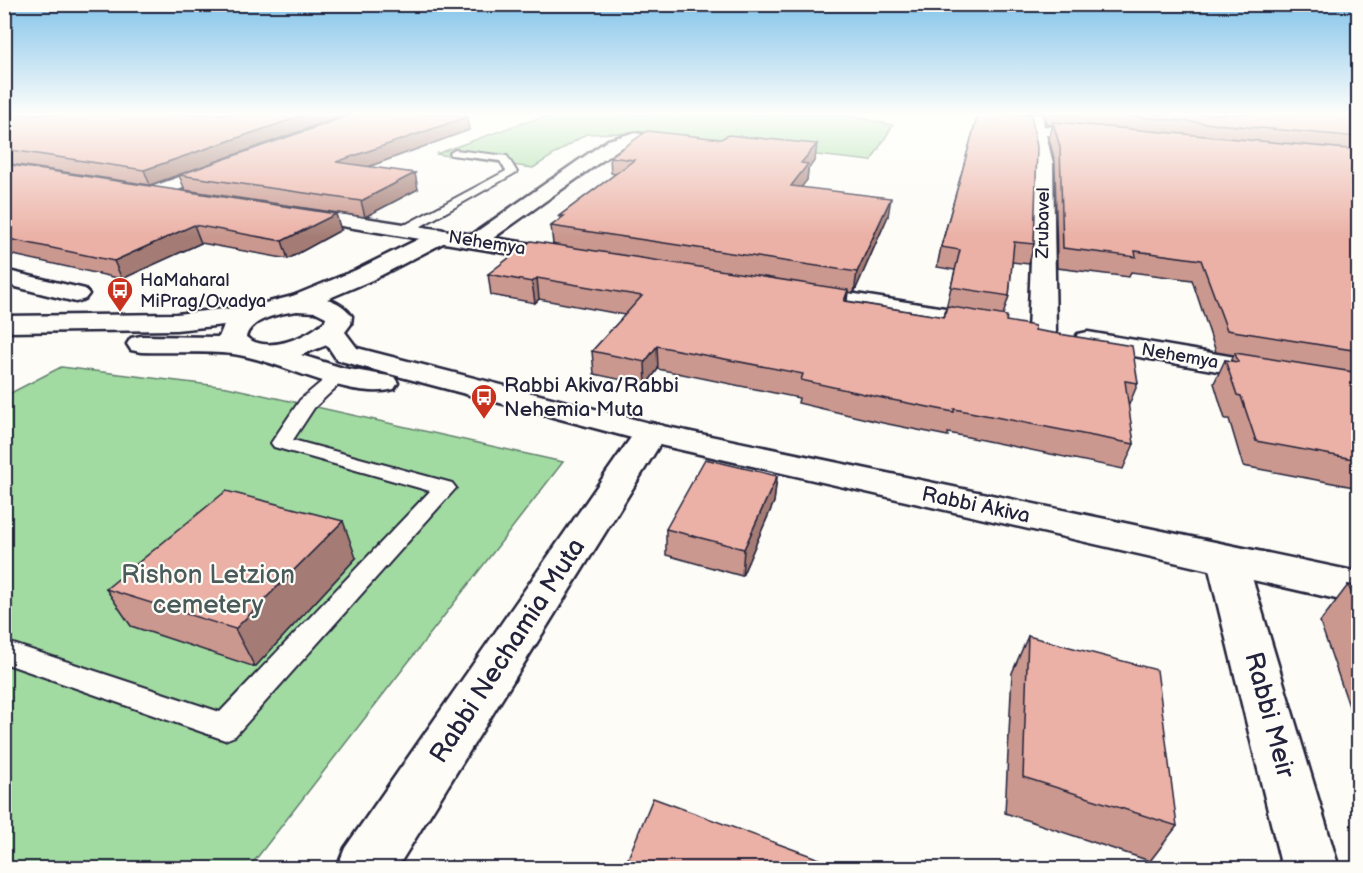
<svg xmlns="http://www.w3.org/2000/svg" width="1363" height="873" viewBox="0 0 1363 873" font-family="'Balsamiq Sans',sans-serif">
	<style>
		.green { fill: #a1dba1; stroke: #627e6e; stroke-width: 1.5 }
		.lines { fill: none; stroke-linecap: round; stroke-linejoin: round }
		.lane-casing { stroke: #22223b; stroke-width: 4 }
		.street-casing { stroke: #22223b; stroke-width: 5 }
		.secondary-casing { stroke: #22223b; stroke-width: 5 }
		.lane { fill: #fdfcf7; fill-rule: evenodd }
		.street { fill: #fdfcf7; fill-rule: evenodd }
		.secondary { fill: #fdfcf7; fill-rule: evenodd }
		.wall { fill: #ca988f; stroke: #22223b; stroke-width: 1.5 }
		.shaded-wall { fill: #a47c74; stroke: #22223b; stroke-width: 1.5 }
		.building { fill: #ebb1a6; stroke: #22223b; stroke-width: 1.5 }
		.labels { text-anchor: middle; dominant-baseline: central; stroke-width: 4.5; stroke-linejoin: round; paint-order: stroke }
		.far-street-label { font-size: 18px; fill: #22223b; stroke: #fdfcf7 }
		.far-poi-label { font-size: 18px; fill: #22223b; stroke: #fdfcf7; text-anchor: start }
		.poi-label { font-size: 21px; fill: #22223b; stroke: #fdfcf7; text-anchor: start }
		.street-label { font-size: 21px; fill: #22223b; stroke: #fdfcf7 }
		.near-park-label { font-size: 26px; fill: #485a5a; stroke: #fdfcf7 }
		.near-street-label { font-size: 26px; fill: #22223b; stroke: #fdfcf7 }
	</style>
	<rect width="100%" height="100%" fill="#fdfcf7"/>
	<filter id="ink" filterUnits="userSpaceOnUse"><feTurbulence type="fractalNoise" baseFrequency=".0167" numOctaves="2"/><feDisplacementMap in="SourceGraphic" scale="12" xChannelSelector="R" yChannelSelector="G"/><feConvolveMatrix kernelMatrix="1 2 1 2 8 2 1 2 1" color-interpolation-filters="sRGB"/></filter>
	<g filter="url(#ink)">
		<g class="green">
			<path d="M557,114h285l51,11 -22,36 -254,-28 -31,1 -53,34 -97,-14 83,-30z"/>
			<path d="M61,367l166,20 336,75 -314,406h-244v-472z"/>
		</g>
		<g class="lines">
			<g class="lane-casing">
				<g id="lane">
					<path d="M455,150l52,6 10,16 -108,61h-8v-6l105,-56 -6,-10 -49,-6 -1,-2z"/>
					<path d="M339,371l9,5 -34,32 -21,32 159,43 4,5 -221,248 -10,4 -221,-77v-22l216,71 210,-221 -156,-44 -3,-4 29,-43 33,-28z"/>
				</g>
			</g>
			<g class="street-casing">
				<g id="street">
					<path d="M1027,114h15l2,12 50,4 8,5 -8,5 -48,-5 7,28 3,169 -4,6 -10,2 -10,-2 -4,-6 7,-169z"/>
					<path d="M633,133l48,5 8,5 -8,5 -47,-5 -14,5 -138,98h-16l-3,-5 145,-101z"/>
					<path d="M225,161l9,5 -3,4 -69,26h-14l-3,-4 3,-4z"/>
					<path d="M439,229l8,2 3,5 -3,5 -75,39 -66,28 -9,3 -9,-3 -4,-5 4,-5 68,-28z"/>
					<path d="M4,270l81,19 4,5 -4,5 -9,3 -72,-18z"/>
					<path d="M651,423l12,3 4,7 -270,435h-60l8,-20 294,-422z"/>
					<path d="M1227,546l14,5 6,10 92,307h-57l-75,-307 6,-10z"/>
				</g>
			</g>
			<g class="secondary-casing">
				<g id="secondary">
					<path d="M294,207l272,42 8,2 3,5 -3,5 -8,2 -279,-46 -3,-4 3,-4z"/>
					<path d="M804,286l186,29 9,2 4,6 -4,6 -9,2 -195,-32 -4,-5 4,-5z"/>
					<path d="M297,295c21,1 42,3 55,21l-1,8 -6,8 12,16 296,76 705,148v32l-707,-161 -314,-83 -10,-15 -26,10 42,13 51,9 4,6 -4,6c-46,12 -114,-29 -161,-35 -30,-3 -62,-1 -92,-2l-10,-2 -4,-6 4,-6 10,-2 78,1 5,-12 -48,5 -172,2v-16l172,-2 77,-8zM297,311l19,1 10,5 -1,4c-18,16 -58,34 -79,16 4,-18 35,-24 51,-26z"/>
					<path d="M1088,332l270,46v18l-280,-50 -4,-6 4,-6z"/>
				</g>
			</g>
			<use href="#lane" class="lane"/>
			<use href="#street" class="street"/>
			<use href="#secondary" class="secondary"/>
		</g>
		<g class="wall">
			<path d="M4,114l319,9 -173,62 -146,-22z"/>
			<path d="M978,114l56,130 -5,20 -17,-2 -3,34 -6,19 3,6 29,9 103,53 -10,24 6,37 -11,25 -175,-36v3l-65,-13 -85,-20 1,-5 -141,-29 -12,16 -52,-11 -2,-23 33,-36 -86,-16 -4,4 -44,-8 -3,-21 65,-30 -2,-18 9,-6 -1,-4 56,-42 -4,-1 -1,-16 205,3 -7,9 -1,11 -6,7 87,29 -34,77 -6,-1 -1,9 97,16 11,-47 -18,-3 4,-20z"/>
			<path d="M1044,114h315v374l-116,-22 -14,-47h-4l-11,-36 11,-23 6,1 3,-6 -18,-3 -24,-72 -61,-8 -2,5 -72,-9 -2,-105 -6,-25 4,-13 -7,-1z"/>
			<path d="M469,130l-101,37 50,22 -53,28 -180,-27 -6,-15z"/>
			<path d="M4,164l337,66 -53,29 -87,-16 -79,36 -118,-26z"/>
			<path d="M777,476l-3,26 -32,74 -76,-21v-26z"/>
			<path d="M356,558l-101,109 -124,-41 -25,-37z"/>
			<path d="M1348,585l11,2v148l-39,-113z"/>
			<path d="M1028,636l149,190 -27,35 -145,-48 7,-140z"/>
		</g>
		<g class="shaded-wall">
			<path d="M307,114h46l-30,9 -173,62 -6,-15z"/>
			<path d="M467,117l2,13 -129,47 -4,-15z"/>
			<path d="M817,144l-2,16 -7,9 -1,11 -18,23 2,-17 10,-23z"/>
			<path d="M415,173l3,16 -53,28 -4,-16z"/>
			<path d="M891,198l-3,18 -34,77 3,-21z"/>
			<path d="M336,214l5,16 -53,29 -6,-18z"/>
			<path d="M194,225l7,18 -79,36 -8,-18z"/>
			<path d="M537,278l2,21 -4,4 -3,-21z"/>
			<path d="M848,290l-3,22 -1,-11z"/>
			<path d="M657,346l1,23 -12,16 -1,-23z"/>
			<path d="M777,476l-3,26 -32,74 2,-27z"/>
			<path d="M343,521l13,37 -101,109 -20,-38z"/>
		</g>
		<g class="building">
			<path d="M4,114h303l-163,56 -140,-21z"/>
			<path d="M354,114h100l13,3 -131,45 79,11 -54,28 -182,-26z"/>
			<path d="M978,114h53l6,33 -3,97 -20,-2 -5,54 -58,-9 9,-37 -19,-3z"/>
			<path d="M1106,114h253v23z"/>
			<path d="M1053,122l306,28v201l-132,-21 -26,-70 -66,-9 1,6 -73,-9 -3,-101z"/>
			<path d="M647,131l74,8 7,-4 89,9 -16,19 7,1 -17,22 100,12 -34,74 -306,-46 13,-10h-5l75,-56 -24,-3z"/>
			<path d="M4,164l332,50 -54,27 -88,-16 -80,36 -110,-23z"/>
			<path d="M531,241l317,49 -4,11 100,16 3,-11 60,10 -1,5 29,5v4l97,16 6,37 -13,-2 9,63 -180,-35v3l-67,-13 -86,-19 2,-6 -146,-28 -12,16 -53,-11 50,-55 -105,-18 -5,4 -44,-8z"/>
			<path d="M1235,353l124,20v87l-103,-19 -15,-45 -4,-1 -12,-35 13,2z"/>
			<path d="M705,459l72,17 -33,73 -78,-20z"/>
			<path d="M226,491l117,30 -108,108 -129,-40z"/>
			<path d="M1348,585l11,2v24z"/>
			<path d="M1028,636l129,34 20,156 -154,-49z"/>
			<path d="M653,798l172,63 -1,7h-200z"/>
		</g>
	</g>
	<linearGradient id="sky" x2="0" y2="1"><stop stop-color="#84c4ea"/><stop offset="0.48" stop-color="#fefefb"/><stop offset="1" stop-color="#fefefb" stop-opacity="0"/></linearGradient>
	<rect width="1363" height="237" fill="url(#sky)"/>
	<defs>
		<g id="bus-pin" transform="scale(1.35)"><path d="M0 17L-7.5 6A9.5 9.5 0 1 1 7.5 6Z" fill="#c8321e" stroke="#fdfcf7"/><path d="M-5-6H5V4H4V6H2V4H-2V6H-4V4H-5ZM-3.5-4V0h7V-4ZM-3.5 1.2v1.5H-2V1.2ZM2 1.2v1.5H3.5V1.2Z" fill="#fff"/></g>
	</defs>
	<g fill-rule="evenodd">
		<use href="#bus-pin" x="120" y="290"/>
		<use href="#bus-pin" x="484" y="397"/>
	</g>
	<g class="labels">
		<g class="far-street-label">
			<text transform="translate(1043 223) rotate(-89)">Zrubavel</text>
			<text transform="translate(487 243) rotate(9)">Nehemya</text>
			<text transform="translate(1180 356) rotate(10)">Nehemya</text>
		</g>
		<g class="far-poi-label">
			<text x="140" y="280">HaMaharal<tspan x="140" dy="21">MiPrag/Ovadya</tspan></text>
		</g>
		<g class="poi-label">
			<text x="504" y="385">Rabbi Akiva/Rabbi<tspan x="504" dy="24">Nehemia Muta</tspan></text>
		</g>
		<g class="street-label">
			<text transform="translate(976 505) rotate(12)">Rabbi Akiva</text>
		</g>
		<g class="near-park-label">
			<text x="208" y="575">Rishon Letzion<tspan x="208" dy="30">cemetery</tspan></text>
		</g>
		<g class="near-street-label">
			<text transform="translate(508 651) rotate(-57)">Rabbi Nechamia Muta</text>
			<text transform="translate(1269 715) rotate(75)">Rabbi Meir</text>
		</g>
	</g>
	<rect width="1363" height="873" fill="none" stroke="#fdfcf7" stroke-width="24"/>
	<rect x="12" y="12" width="1339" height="849" fill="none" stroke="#22223b" stroke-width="2" filter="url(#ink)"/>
</svg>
